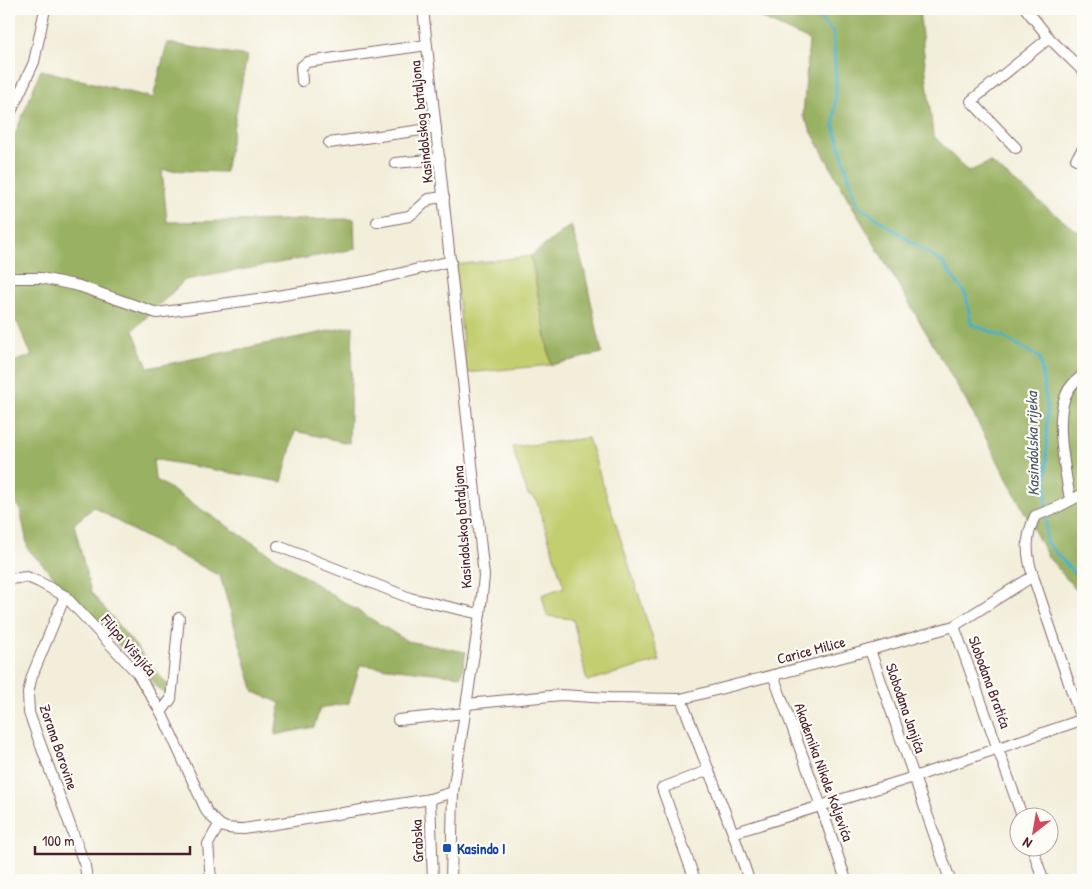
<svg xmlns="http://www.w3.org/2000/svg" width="1092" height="889" viewBox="0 0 1092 889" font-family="'Patrick Hand',sans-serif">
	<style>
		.green { fill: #c2ce70; stroke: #86764e }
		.forest { fill: #99b162; stroke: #726846 }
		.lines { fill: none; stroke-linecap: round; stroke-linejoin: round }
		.stream { stroke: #45afc4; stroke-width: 3 }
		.minor-casing { stroke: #856768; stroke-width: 12 }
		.minor { stroke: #fff; stroke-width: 10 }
		.transit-dot { fill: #1a4fb4; stroke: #fdfcf7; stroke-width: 2 }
		.labels { text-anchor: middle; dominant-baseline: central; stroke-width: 4.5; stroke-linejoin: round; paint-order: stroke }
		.street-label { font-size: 15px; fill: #4a1f2b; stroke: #fdfcf7 }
		.transit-label { font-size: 15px; font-weight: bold; fill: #164399; stroke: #fdfcf7; text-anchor: start }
		.water-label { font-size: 16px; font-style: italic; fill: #485968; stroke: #fdfcf7 }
	</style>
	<rect width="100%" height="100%" fill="#fdfcf7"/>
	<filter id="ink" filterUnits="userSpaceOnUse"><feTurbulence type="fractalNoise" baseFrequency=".02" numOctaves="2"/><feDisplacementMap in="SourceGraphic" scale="10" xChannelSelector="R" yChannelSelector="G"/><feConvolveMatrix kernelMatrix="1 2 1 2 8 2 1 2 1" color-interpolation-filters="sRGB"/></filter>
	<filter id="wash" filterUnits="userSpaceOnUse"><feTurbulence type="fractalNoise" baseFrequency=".0096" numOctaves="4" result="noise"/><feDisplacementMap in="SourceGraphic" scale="20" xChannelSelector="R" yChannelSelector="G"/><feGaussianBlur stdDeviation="1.12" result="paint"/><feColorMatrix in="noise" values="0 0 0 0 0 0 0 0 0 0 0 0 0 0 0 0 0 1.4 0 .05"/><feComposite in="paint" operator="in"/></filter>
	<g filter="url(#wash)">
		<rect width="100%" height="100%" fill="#f3eeda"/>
		<g class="green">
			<path d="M531,256l20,109 -85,8 -11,-108z"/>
			<path d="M588,438l72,223 -73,20 -14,-62 -26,-3 -5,-21 22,-8 -28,-88 -8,-4 -16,-48z"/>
		</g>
		<g class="forest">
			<path d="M741,9h178l14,126 35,37 22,-10 86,69h7v174l-8,25 8,9v159l-35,-41 -79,-151 -126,-216 -40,-74 6,-76z"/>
			<path d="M167,43l80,13 -22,116 -63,-2 5,52 187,-3 1,30 -170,31 -52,50 15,38 205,-42 -4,117 -54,-12 -13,51 -129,-23 2,20 179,117 73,45 59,11 -5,24 -101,-11 -11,38 -29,5 -6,19 -39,8 5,-32 -26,-11 -34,-116 -88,-46 -38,-23 -20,17 17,68 80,97 -6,6 -137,-146 -8,-41 -11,-12v-133l23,-7 -15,-34 -8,-1v-172l32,-79 112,28z"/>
			<path d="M571,225l13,44 18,84 -51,12 -20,-109z"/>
		</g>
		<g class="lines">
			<path class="stream" d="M811,9l22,23 3,52 -2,42 23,79 86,58 23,32 5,29 31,12 38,22 7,50 -1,134 37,41"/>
		</g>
	</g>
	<g filter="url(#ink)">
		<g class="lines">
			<g class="minor-casing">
				<g id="minor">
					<path d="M423,9l61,567 -4,38 -27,178 -2,88"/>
					<path d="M1026,9l23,29 34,33"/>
					<path d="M302,81l-1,-14 6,-5 120,-17"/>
					<path d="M9,116l25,-54 11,-53"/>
					<path d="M329,143l107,-15"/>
					<path d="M1016,148l-45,-47 78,-63"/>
					<path d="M1076,159l7,-10"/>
					<path d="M395,163l45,-4"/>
					<path d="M377,222l32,-6 8,-6 12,-11 15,-2"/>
					<path d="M9,278h32l38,8 78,27 108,-15 104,-17 82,-20"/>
					<path d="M1070,500c-4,-28 -16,-79 -4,-105 3,-9 10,-14 17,-20"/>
					<path d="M278,546l132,52 70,16"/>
					<path d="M1033,576l50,149"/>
					<path d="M9,579l18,-2 12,5 26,14 72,77 24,39 46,100c15,16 15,17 37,17l186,-30 23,-7"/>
					<path d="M65,596l-33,80 -4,17 1,20 56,153 2,14"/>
					<path d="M954,626l68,190"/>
					<path d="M870,650l80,230"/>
					<path d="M773,675l48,131 25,74"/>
					<path d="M681,699l52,134 16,47"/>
					<path d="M467,704l94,-9 48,3 72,1 189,-49 84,-24 79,-50c-7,-22 -8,-38 2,-60l23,-9 25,-13"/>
					<path d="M161,712l10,-13 8,-81"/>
					<path d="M398,720l67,-7"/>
					<path d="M430,799l3,81"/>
					<path d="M733,833l181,-56 167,-57"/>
					<path d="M1032,846l11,34"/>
					<path d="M211,880l-3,-36 11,-19"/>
					<path d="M695,880l-33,-92 47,-18"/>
				</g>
			</g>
			<use href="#minor" class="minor"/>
		</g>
	</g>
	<rect class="transit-dot" x="442" y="843" width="10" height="10" rx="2.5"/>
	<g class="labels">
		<g class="street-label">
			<text transform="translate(421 122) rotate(-96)">Kasindolskog bataljona</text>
			<text transform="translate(462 527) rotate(-94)">Kasindolskog bataljona</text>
			<text transform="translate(129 645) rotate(49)">Filipa Višnjića</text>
			<text transform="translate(811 650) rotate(-15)">Carice Milice</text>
			<text transform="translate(990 682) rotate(70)">Slobodana Bratića</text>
			<text transform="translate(906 708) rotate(71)">Slobodana Janjića</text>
			<text transform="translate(59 747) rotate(71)">Zorana Borovine</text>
			<text transform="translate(824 772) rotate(70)">Akademika Nikole Koljevića</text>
			<text transform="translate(417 841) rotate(-93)">Grabska</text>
		</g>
		<g class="transit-label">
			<text x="457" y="848">Kasindo I</text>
		</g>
		<g class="water-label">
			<text transform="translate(1032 444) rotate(-91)">Kasindolska rijeka</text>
		</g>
	</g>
	<rect width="1092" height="889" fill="none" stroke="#fdfcf7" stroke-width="30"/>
	<g transform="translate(1034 832) rotate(211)"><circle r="24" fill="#fdfcf7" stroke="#b5a4a5"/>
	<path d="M0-4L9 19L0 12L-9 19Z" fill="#d1495b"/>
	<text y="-8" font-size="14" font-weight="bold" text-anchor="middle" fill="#4a1f2b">N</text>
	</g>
	<path d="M35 846v8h155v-8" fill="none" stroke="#4a1f2b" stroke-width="2.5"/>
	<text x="42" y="846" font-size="15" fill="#4a1f2b" stroke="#fdfcf7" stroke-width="4" paint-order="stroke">100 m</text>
</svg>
